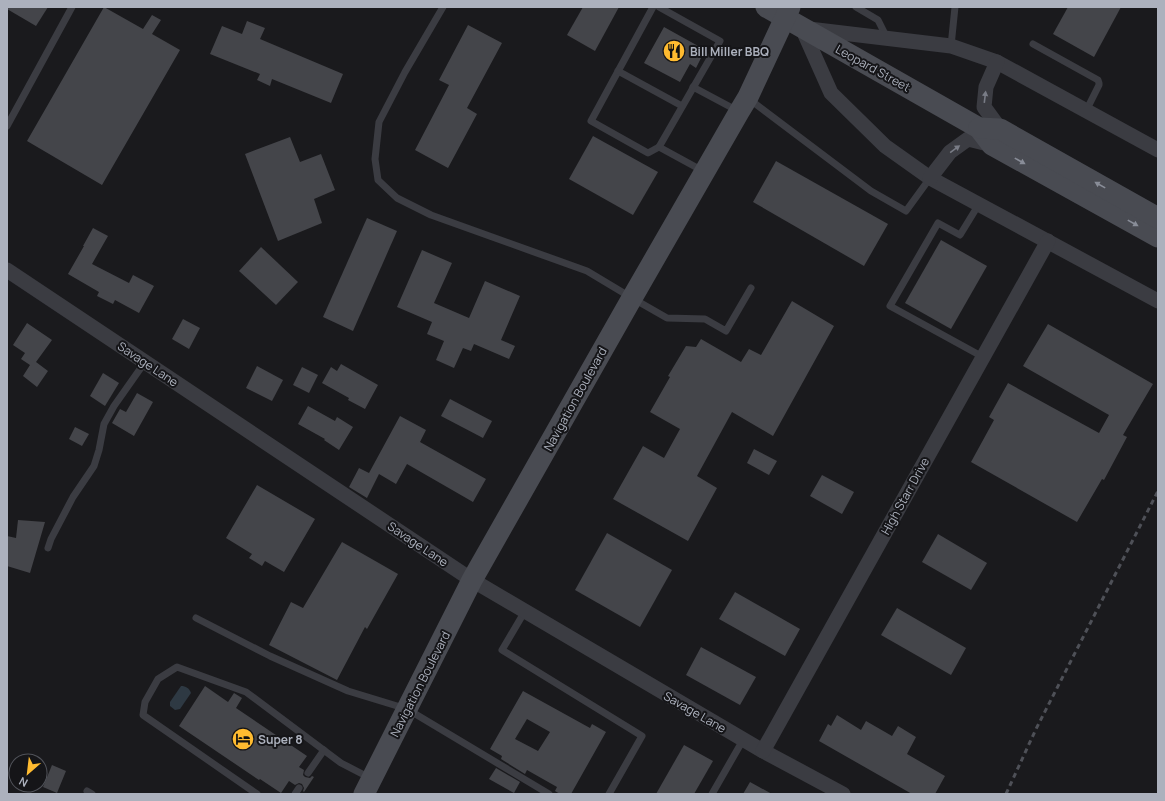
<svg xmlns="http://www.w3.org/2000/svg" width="1165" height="801" viewBox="0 0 1165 801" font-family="Manrope,sans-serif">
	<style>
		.water { fill: #2e3943 }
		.building { fill: #44454a; fill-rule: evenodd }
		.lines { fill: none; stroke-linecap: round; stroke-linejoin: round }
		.lane { stroke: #3b3c42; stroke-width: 7 }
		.street { stroke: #3b3c42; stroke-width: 15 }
		.secondary { stroke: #494b52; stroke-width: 21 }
		.rail { stroke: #4e5057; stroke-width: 3; stroke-dasharray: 5 4; stroke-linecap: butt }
		.oneway { fill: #797c86 }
		.oneway2 { fill: #898d98 }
		.labels { text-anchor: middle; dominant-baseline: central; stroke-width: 4; stroke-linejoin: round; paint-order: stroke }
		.poi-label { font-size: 12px; font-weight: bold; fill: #acb1bd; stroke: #151518; text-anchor: start }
		.street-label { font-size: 12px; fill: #acb1bd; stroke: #151518 }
	</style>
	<rect width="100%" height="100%" fill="#1a1a1d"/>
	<path class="water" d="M181,686c5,0 8,2 10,7l-11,16 -5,1 -5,-4v-4z"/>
	<g class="building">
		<path d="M7,7h41l-12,19 -29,-17z"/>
		<path d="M104,7l39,22 9,-14 9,5 -9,14 28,16 -78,135 -75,-44z"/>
		<path d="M583,7h36l-24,44 -28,-16z"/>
		<path d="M1068,7h53l-27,50 -41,-23z"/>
		<path d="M247,21l18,7 -5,11 83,35 -12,29 -59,-24 -2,7 -13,-6 3,-6 -50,-20 12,-28 20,8z"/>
		<path d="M468,25l34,18 -35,65 10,6 -29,54 -33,-18 34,-65 -10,-5z"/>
		<path d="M664,27l36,20 -5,8 6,3 -5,10 -6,-4 -10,18 -36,-19z"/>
		<path d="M593,136l65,36 -25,43 -64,-36z"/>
		<path d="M290,137l10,25 21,-8 14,36 -21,9 8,24 -44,18 -33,-87z"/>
		<path d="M776,161l112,63 -24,42 -111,-64z"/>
		<path d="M367,218l30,13 -44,100 -30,-14z"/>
		<path d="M93,228l15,8 -16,28 37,19 4,-8 21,11 -15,27 -24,-13 -2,4 -16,-8 2,-4 -31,-18 16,-28h-1z"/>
		<path d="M941,240l46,26 -36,63 -46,-26z"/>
		<path d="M261,247l37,35 -22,23 -37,-34z"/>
		<path d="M422,250l30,13 -18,40 35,15 16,-37 35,15 -19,44 14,6 -6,13 -35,-15 -3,7 -8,-3 -9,20 -18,-8 8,-19 -17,-7 5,-12 -35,-15z"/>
		<path d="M792,301l42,25 -61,110 -41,-24 -35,64 20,12 -29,53 -75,-42 30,-53 21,12 16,-29 -30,-17 20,-35 -2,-1 18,-30 10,1 5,-8 40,23 8,-13 12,6z"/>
		<path d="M183,319l17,9 -11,21 -17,-10z"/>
		<path d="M27,323l25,17 -16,22 12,9 -11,16 -14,-11 7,-11 -9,-6 4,-6 -12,-8z"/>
		<path d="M1048,324l105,60 -30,51 4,2 -23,43 -2,-1 -25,43 -106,-60 23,-42 -5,-3 19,-34 91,50 10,-18 -86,-49z"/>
		<path d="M341,364l37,21 -13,24 -17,-9 1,-2 -27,-15 9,-16 6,4z"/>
		<path d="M257,366l26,14 -11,21 -26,-13z"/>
		<path d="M302,367l16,8 -9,18 -16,-8z"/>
		<path d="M103,373l16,10 -14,23 -15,-10z"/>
		<path d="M137,393l16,9 -19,34 -22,-13 8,-14 6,3z"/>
		<path d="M450,399l42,22 -9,17 -42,-22z"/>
		<path d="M308,406l27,15 2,-4 16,10 -14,23 -15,-10 1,-1 -27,-15z"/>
		<path d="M400,416l26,14 -6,12 66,37 -13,23 -66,-38 -11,20 -17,-10 -12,24 -18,-11 10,-19 10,5z"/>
		<path d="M75,427l14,7 -7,12 -13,-7z"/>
		<path d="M754,449l23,12 -8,14 -22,-12z"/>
		<path d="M822,475l32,17 -12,22 -32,-18z"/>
		<path d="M257,485l58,34 -31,53 -19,-11 -3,5 -13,-8 3,-4 -26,-16z"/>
		<path d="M18,520l27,2 -15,51 -23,-7v-30l9,2z"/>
		<path d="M607,533l65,37 -32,57 -65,-37z"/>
		<path d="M938,534l49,29 -16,27 -49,-28z"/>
		<path d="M342,542l56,32 -31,55 -2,-2 -28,53 -68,-35 22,-43 12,6z"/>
		<path d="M735,592l65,37 -15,27 -66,-37z"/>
		<path d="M897,608l69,40 -15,27 -70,-40z"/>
		<path d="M701,647l55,30 -16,28 -54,-30z"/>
		<path d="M205,686l23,16 6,-9 8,5 -6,10 71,48 -8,11 5,3 -1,5 2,2 5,1 2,-2 2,1 -10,15 -1,-1 1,-3 -2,-4 -3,-1 -4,2 -6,-4 -8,12 -21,-14 -1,1 -80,-54z"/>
		<path d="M523,691l67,37 2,-4 14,8 -35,62h-11l-5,-3 2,-4 -30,-17 -2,4 -24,-15 1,-3 -12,-7zM527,719l23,13 -12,19 -23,-12z"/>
		<path d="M837,715l24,15 5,-9 26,15 6,-10 18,11 -9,17 38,22 -10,18h-23l-93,-53 9,-17 3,2z"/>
		<path d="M684,745l29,16 -19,33h-38z"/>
		<path d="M52,765l14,6 -9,22 -14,-6z"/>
		<path d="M496,768l24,14 -6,11 -25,-14z"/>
		<path d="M750,782l22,12h-29z"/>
	</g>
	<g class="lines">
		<g class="lane">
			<path d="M443,7l-38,65 -26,50 -4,37 3,21 19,18 34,17 156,56 45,27 35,20 38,1 21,12 25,-43"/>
			<path d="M653,7l-62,114 57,32 11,-6 44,24"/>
			<path d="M856,7l22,13 9,18"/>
			<path d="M1033,44l65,36 1,3v2l-13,26"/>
			<path d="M951,46l4,-39"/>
			<path d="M618,71l64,35"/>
			<path d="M693,87l45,24"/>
			<path d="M749,99l122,92 35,20 24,-33"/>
			<path d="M7,126l65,-119"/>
			<path d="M659,147l61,-106 -61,-34"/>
			<path d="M979,204l-19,31 -22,-12 -48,83 93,51"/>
			<path d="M48,548l3,-9 22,-42 21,-31 5,-16 5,-26 10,-18 31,-44"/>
			<path d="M525,611l-23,39 140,86 -33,58"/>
			<path d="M196,618l74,38 78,35 59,18 142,85"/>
			<path d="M308,773l16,-23"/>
			<path d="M87,791l5,3"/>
			<path d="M257,794l-114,-79 2,-13 13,-23 19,-12 69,25 95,71 29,15"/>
			<path d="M295,794l4,-6"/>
			<path d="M712,794l31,-54"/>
		</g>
		<g class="street">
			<path d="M802,28l29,65 54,53 45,32 228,123"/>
			<path d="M809,29l142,17 46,16 161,88"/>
			<path d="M997,62l-11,25 -2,20 16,22"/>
			<path d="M930,178l20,-26 18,-13 24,6"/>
			<path d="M7,270l465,310 291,171 80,43"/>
			<path d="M763,751l285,-510"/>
		</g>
		<g class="secondary">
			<path d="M766,7l213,121 13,17 166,92"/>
			<path d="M979,128l21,1 158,89"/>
			<path d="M364,794l108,-214 160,-282 107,-186 9,-15 42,-90"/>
		</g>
		<path class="rail" d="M1006,794l30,-65 122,-238"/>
	</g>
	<defs><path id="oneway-solid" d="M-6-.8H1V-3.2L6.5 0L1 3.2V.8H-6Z"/></defs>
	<g class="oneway">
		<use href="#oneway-solid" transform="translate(985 97) rotate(-83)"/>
		<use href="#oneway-solid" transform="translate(955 149) rotate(-36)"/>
	</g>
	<g class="oneway2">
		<use href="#oneway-solid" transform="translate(1020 161) rotate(29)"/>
		<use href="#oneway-solid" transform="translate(1100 185) rotate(-151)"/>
		<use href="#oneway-solid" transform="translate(1133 223) rotate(29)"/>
	</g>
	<defs>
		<g id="restaurant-disc" transform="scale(1.15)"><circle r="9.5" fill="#ffbb30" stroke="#151518"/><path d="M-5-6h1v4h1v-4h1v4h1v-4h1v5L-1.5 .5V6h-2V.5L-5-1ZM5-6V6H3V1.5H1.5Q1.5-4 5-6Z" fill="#111"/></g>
		<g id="hotel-disc" transform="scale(1.15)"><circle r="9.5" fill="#ffbb30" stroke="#151518"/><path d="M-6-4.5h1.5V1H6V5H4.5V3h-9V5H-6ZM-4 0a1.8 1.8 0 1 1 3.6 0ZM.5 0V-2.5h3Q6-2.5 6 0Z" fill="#111"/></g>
	</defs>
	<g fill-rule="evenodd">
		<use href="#restaurant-disc" x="674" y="51"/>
		<use href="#hotel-disc" x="243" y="739"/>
	</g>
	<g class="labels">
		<g class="poi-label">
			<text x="690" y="51">Bill Miller BBQ</text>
			<text x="258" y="739">Super 8</text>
		</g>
		<g class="street-label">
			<text transform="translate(873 68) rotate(29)">Leopard Street</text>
			<text transform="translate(148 364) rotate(34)">Savage Lane</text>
			<text transform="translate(575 399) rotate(-61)">Navigation Boulevard</text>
			<text transform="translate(905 496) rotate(-61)">High Starr Drive</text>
			<text transform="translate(418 544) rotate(34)">Savage Lane</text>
			<text transform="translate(420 684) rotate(-63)">Navigation Boulevard</text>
			<text transform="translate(695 712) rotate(30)">Savage Lane</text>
		</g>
	</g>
	<rect width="1165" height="801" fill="none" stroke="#acb1bd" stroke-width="16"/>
	<g transform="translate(28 773) rotate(208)"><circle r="19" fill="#151518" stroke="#51535a"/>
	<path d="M0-3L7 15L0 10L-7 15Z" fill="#ffbb30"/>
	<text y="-6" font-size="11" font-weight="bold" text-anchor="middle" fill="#acb1bd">N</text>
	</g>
</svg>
